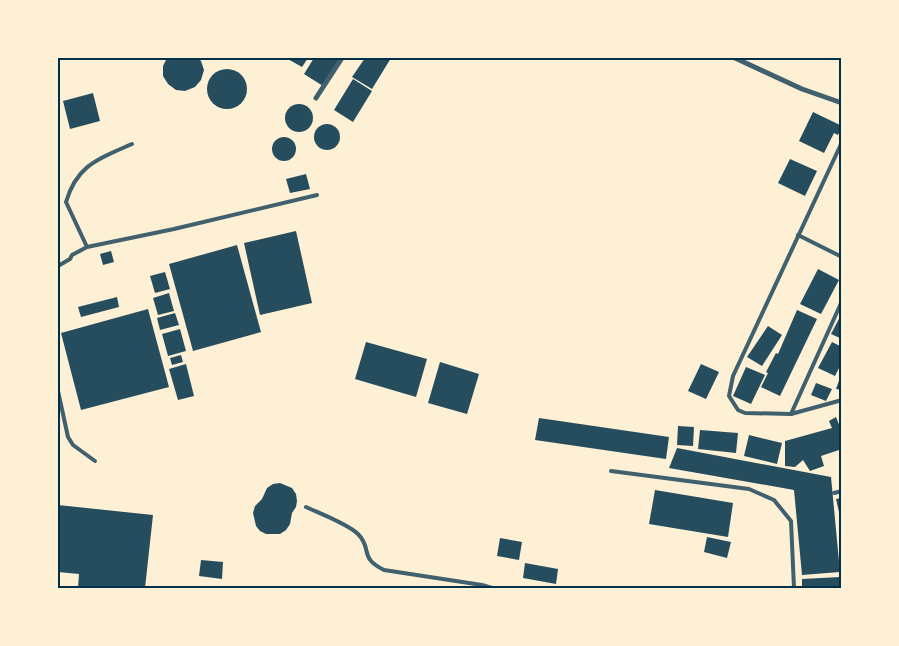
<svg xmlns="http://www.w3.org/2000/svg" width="899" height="646" viewBox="0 0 899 646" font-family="Literata,serif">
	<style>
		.building { fill: #264d5e }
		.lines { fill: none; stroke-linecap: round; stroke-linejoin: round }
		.service { stroke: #3f606c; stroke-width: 4 }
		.minor { stroke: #3f606c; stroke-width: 5 }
		.neatline { fill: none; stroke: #003049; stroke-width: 2 }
	</style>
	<rect width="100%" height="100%" fill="#fdf0d5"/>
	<g class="building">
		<path d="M167,58h31l3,3 3,9 -3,10 -6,7 -10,4 -9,-1 -8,-6 -5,-8v-10z"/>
		<path d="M286,58h22l-6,9z"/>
		<path d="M314,58h27l-18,28 -19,-12z"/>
		<path d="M365,58h26l-19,31 -20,-12z"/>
		<circle cx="227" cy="89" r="20"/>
		<path d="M353,79l19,12 -19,31 -19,-12z"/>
		<path d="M93,93l7,28 -30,8 -7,-28z"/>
		<circle cx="299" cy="118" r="14"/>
		<path d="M813,112l29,14 -4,9 -4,-2 -10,20 -25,-12z"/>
		<circle cx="327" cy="137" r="13"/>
		<circle cx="284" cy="149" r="12"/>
		<path d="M790,159l27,12 -12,25 -27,-13z"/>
		<path d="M306,174l4,15 -20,4 -4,-14z"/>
		<path d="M296,231l16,72 -52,12 -16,-72z"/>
		<path d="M237,245l24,87 -68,19 -24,-87z"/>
		<path d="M111,251l3,11 -11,3 -3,-11z"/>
		<path d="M818,269l21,11 -18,34 -21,-10z"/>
		<path d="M165,272l5,17 -15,4 -5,-17z"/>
		<path d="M169,293l5,18 -16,4 -5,-17z"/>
		<path d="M117,297l2,10 -38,10 -3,-10z"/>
		<path d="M148,309l21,78 -88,23 -20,-77z"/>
		<path d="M797,310l20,9 -37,77 -19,-9 7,-14 -2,-1 10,-19 2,1z"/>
		<path d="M175,313l4,12 -19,5 -3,-12z"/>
		<path d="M842,313v26l-11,-5z"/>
		<path d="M768,326l14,9 -20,31 -15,-9z"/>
		<path d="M180,329l6,22 -18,5 -6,-22z"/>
		<path d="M366,342l61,17 -11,38 -61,-18z"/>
		<path d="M832,342l10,5v15l-7,14 -17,-8z"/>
		<path d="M181,355l2,7 -11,3 -2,-7z"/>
		<path d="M440,362l39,12 -12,40 -39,-11z"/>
		<path d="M186,364l8,32 -16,4 -9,-31z"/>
		<path d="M701,364l18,8 -13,27 -18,-8z"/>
		<path d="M746,367l19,8 -14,29 -18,-8z"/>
		<path d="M841,375h1v15l-6,-1z"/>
		<path d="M816,383l16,6 -6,12 -15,-6z"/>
		<path d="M836,417l6,15v17l-21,7 3,10 -14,5 -7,-11 -8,7 -10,-1v-25l47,-13 -3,-7z"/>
		<path d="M539,418l130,19 -3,22 -131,-19z"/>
		<path d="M678,426l16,1 -1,19 -16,-1z"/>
		<path d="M700,430l38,3 -2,20 -38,-4z"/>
		<path d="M749,435l33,8 -5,21 -33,-8z"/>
		<path d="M677,448l154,29 9,95 -38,3 -8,-85 -125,-22z"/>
		<path d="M280,483l12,5 4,6 1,7 -1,6 -4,6 -2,11 -4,6 -6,4h-14l-6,-3 -4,-5 -3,-13 2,-7 7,-7 5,-11 6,-4z"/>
		<path d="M655,490l78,13 -5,34 -79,-13z"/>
		<path d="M842,498v13l-3,1 -3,-13z"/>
		<path d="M58,505l95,10 -8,73h-67l1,-14 -21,-2z"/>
		<path d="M707,537l24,5 -4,16 -23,-6z"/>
		<path d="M500,538l22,4 -3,18 -22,-4z"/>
		<path d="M201,560l22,2 -1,17 -23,-3z"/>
		<path d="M525,563l33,6 -2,15 -33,-6z"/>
		<path d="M840,577v11h-38v-9z"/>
	</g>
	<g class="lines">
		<g class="service">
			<path d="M842,142l-109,234 -4,20 9,14 7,3 46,1 51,-14"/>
			<path d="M798,235l44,22"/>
			<path d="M87,247l87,-18 143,-34"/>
			<path d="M58,266l12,-7 2,-4 15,-8 -21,-45c11,-37 32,-43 66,-58"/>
			<path d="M58,391l10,46 5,8 22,16"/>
			<path d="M791,414l51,-113"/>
			<path d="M611,471l138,18 25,11 17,21 3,67"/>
			<path d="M834,493l8,-2"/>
			<path d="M306,507c13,6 42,17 52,27 15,15 0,23 26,36l98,15 10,3"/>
		</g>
		<g class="minor">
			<path d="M735,58l67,31 40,14"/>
			<path d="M316,98l26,-40"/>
		</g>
	</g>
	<rect width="899" height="646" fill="none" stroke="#fdf0d5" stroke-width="118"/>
	<rect x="59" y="59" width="781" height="528" class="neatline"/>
</svg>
